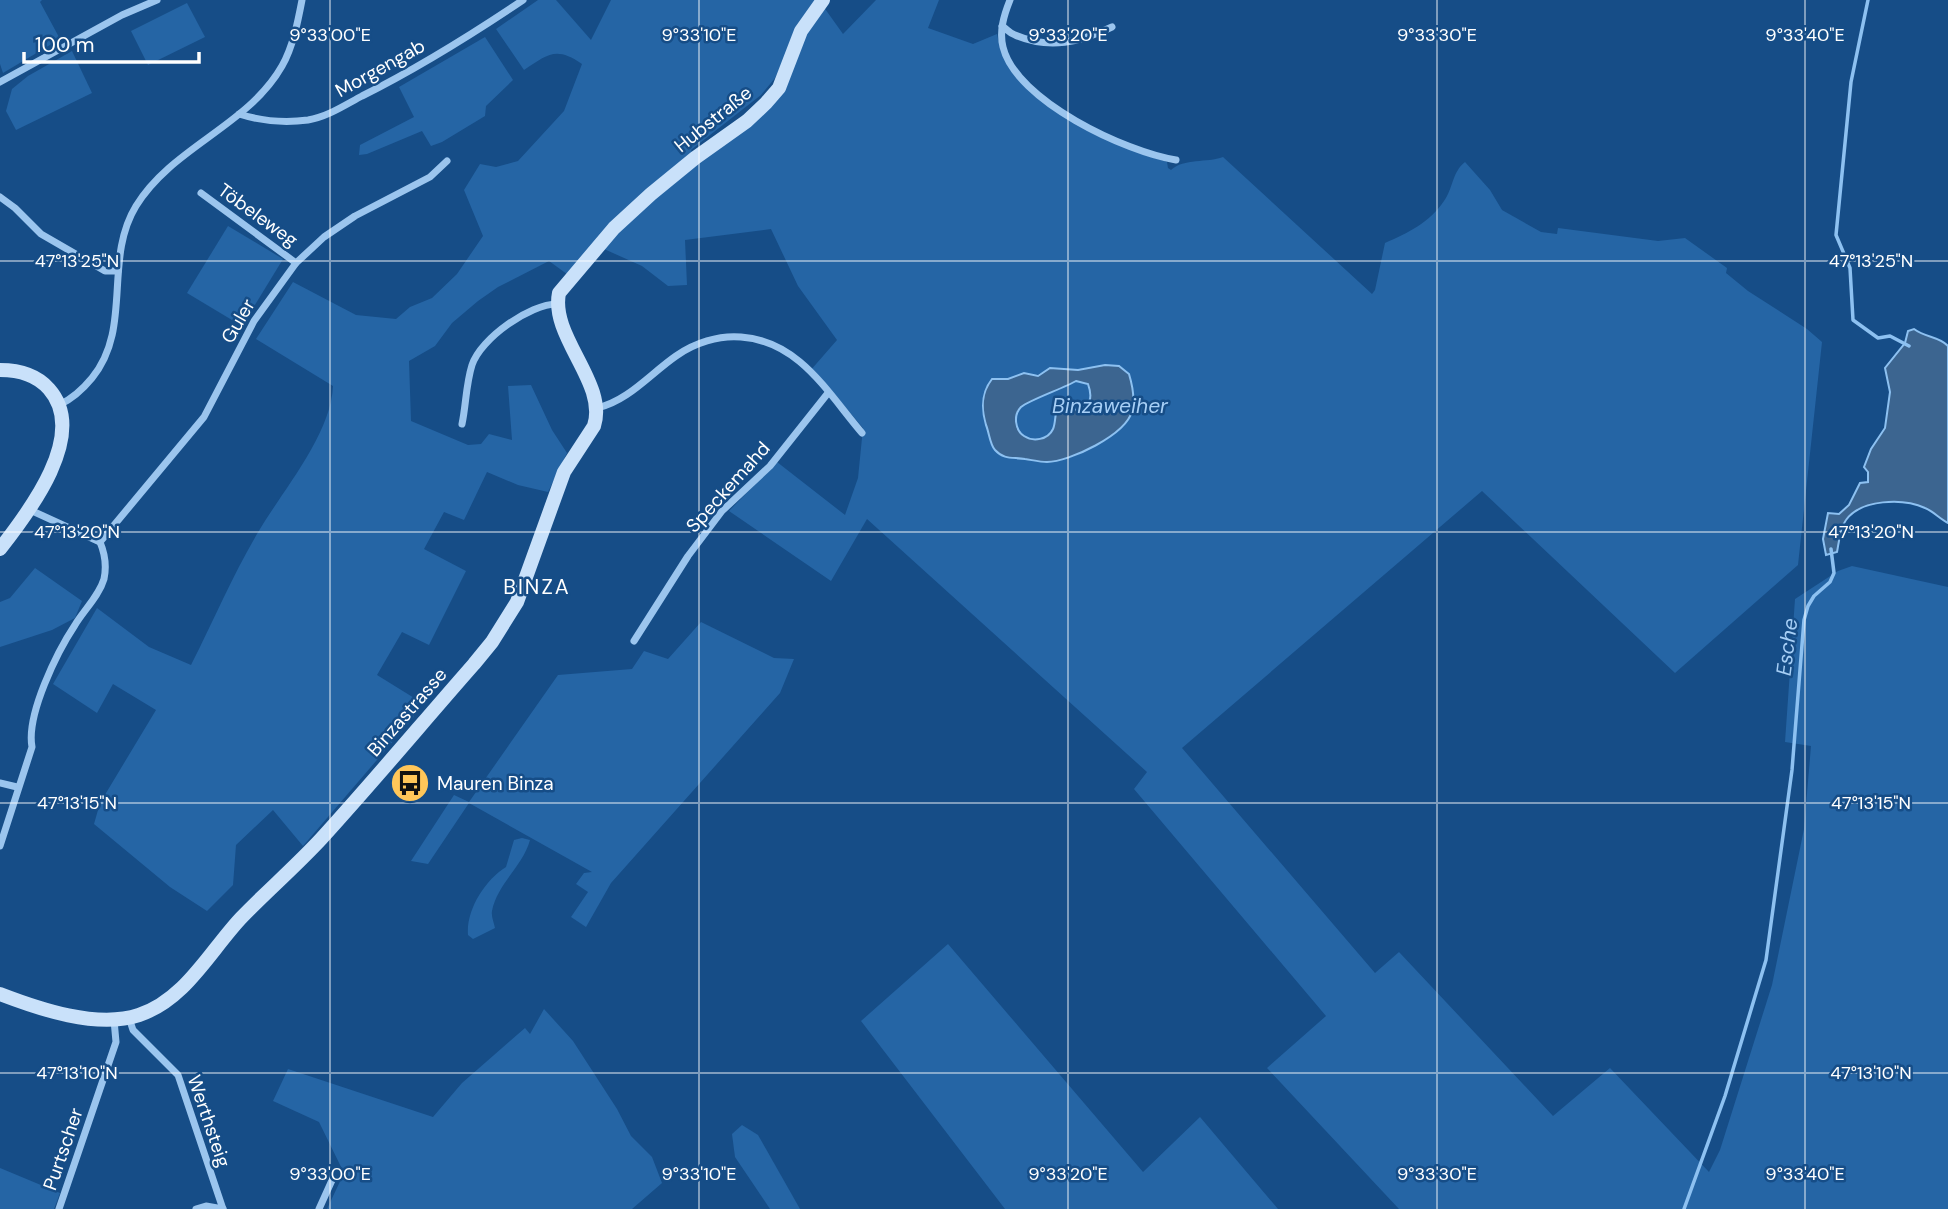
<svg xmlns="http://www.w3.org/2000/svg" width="1948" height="1209" viewBox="0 0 1948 1209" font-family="'DM Sans',sans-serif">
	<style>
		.green { fill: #2565a5; fill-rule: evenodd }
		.water { fill: #3c6590; stroke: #8dc1f1; stroke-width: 2; fill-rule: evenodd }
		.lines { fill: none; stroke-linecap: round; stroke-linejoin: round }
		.stream { stroke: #8dc1f1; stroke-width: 3.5 }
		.street { stroke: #9bc5ee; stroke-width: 7 }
		.secondary { stroke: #c9e1fa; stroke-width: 14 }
		.ticks { fill: none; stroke: #fff; stroke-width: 2; stroke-opacity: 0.45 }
		.labels { text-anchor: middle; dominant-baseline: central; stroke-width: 5; stroke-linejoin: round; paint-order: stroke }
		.street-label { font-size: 19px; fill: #fff; stroke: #164d87 }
		.poi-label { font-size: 19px; fill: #fff; stroke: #164d87; text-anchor: start }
		.water-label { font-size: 21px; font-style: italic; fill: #a7cff6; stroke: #164d87 }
		.neighbourhood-label { font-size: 21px; letter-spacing: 2px; fill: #fff; stroke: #164d87 }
		.ticks-label { font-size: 18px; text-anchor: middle; fill: #fff; stroke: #164d87; stroke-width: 5; stroke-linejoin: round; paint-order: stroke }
	</style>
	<rect width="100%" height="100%" fill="#164d87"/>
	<g class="green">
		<path d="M0,0h42l-2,2 20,37 -57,34 -3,-9z"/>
		<path d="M538,0h18l35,40 20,-40h208l-21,30 -23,48 -14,17 -70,55 4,8 -124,119 -22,-16 -51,26 -20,14 -26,22 -17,23 -26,15 2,60 57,24 13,-1 8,-10 23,6 -4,-54 23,-1 21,45 15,23 -19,39 -30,-7 -31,-13 -23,48 -20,-8 -20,37 42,22 -37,74 -27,-13 -25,43 42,26 -6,17 -110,128 -30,-36 -37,35 -3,40 -26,26 -37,-24 -76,-63 6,-21 56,-93 -43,-26 -16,29 -44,-29 44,-76 52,39 42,18c23,-45 43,-93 69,-136 24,-40 71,-95 73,-143l-77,-47 37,-57 63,33 40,4 14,-12 22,-9 25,-24 26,-38 -19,-46 16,-26 16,3 22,-6 46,-50 18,-47c-26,-18 -34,-10 -58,6l-28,-41z"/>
		<path d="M876,0h63l-11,28 45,16 24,-10c6,31 20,40 43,59 43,38 72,52 127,69l1,6 3,2c13,-12 36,-7 52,-13l149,137 3,-4 10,-47c23,-10 44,-20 59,-42 9,-12 8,-29 21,-39l25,28 12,20 39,22 16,2 1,-6 100,13 27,-3 42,30 -1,5 22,18 59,38 15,13 -24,223 -123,108 -193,-182 -300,257 193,225 24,-21 154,164 57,-48 99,104 11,-22 52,-165 32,-156 7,-83 -26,-4 10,-143 43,-28 14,-5 96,21v622h-549l-132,-141 59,-52 -192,-227 13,-17 -280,-253 -36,62 -102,-70 48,-49 68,53 13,-37 5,-50 -32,-38 -21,-19 27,-31 -39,-54 -27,-57 -86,11 2,45 -19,1 -26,-20 -38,-17 12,-19 150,-125 57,-99 20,28zM1105,365l14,1 12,16 1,30c-18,15 -38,38 -60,45 -17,6 -67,6 -78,-8 -3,-3 -4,-11 -5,-15 -6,-18 -8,-30 -2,-48l11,-8c19,2 37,0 52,-10l28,2z"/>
		<path d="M187,3l18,34 -57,28 -17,-34z"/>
		<path d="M485,37l28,43 -27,26 -1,10 -43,26 -11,4 -9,-15 -55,23 -8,1 1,-10 54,-28 -15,-30z"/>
		<path d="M72,51l20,42 -76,37 -10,-19 6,-22 16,-13z"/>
		<path d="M228,226l55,33 -41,67 -55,-33z"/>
		<path d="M1076,381l12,3c10,28 -13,25 -32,29 -1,5 -1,12 -3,16 -5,11 -20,13 -29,7 -9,-6 -11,-21 -3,-29 8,-7 43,-19 55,-26z"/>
		<path d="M35,568l47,33 -7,17 -23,12 -52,17v-45l10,-4z"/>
		<path d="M701,622l73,36 20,1 -14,34 -169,190 -25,44 -15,-10 17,-25 -12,-8 8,-11 8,-1 -123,-69 -41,61 -17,-3 43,-66 15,7 89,-127 74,-6 12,-18 24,8z"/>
		<path d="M522,838l8,2c-7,26 -33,44 -38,71 -1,5 2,12 3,17l-22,11 -5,-4c-2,-25 17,-55 38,-68l8,-27z"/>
		<path d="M948,944l195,228 57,-55 78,92h-273l-144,-188z"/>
		<path d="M544,1009l29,32 44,68 14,27 21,21 10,26 -30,26h-305l17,-36 -25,-51 -46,-21 15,-32 145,48 29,-34 63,-55 5,6z"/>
		<path d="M742,1125l16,10 42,74h-30l-35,-52 -3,-23z"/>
		<path d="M0,1168l60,25 -6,16h-54z"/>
	</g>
	<g class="water">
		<path d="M1914,329c12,9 25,7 34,17v177c-8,-4 -15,-12 -23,-15 -22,-10 -64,-9 -79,12 -6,8 -7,22 -9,32l-11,3 -3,-16 5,-26 11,1 10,-9 11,-22 8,-1v-10l-4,-5 7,-18 14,-21 5,-36 -5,-24 20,-25 3,-12z"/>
		<path d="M1105,365l14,1 10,8c3,10 6,26 3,37 -6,24 -63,51 -85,51 -7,0 -15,-2 -22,-3 -12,-2 -21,1 -30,-9 -5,-5 -6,-18 -9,-25 -5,-17 -5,-32 6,-46h16l16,-6 14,3 12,-8 28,2zM1076,381l12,3c10,28 -13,25 -32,29 -1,5 -1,12 -3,16 -5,11 -20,13 -29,7 -9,-6 -11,-21 -3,-29 8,-7 43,-19 55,-26z"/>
	</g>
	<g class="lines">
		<g class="stream">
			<path d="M1868,0l-17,82 -15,153 14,33 3,52 25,18 12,-2 19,10"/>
			<path d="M1684,1209l41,-113 41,-136 26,-190 12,-150 4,-14 6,-10 16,-14 4,-9 -3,-24"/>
		</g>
		<g class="street">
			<path d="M1010,0c-6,15 -11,31 -7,47 13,54 123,105 173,113"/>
			<path d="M1002,26c5,3 7,7 13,9 35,15 65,7 97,-8"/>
			<path d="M0,82l122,-67 35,-15"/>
			<path d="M239,114c22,7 46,9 69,6 19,-3 37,-15 54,-24 56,-28 109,-61 161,-96"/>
			<path d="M201,193l95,70"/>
			<path d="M0,197l15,11 26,26 64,37h13"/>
			<path d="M59,405c13,-6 24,-16 33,-27 41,-50 11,-118 44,-172 36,-59 112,-80 146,-140 11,-19 16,-45 20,-66"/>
			<path d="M597,408c31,-7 53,-34 79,-52 18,-13 43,-21 65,-19 58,4 86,55 121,96"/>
			<path d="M462,424c4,-19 4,-40 10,-59 9,-27 58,-61 85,-61"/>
			<path d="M100,542l104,-125 50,-96 42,-58 28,-26 31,-21 75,-39 17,-16"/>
			<path d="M634,641l54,-85 34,-45 48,-45 58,-73"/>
			<path d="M0,783l17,4"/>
			<path d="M0,846l32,-99c-6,-32 25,-95 43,-122 9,-15 24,-29 29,-46 3,-14 1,-25 -4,-37l-72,-33"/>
			<path d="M129,1018l4,12 45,45 45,134"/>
			<path d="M59,1209l57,-167 -2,-22"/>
			<path d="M196,1209l10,-3 17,3"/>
			<path d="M319,1209l14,-31"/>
		</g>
		<g class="secondary">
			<path d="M0,370c19,0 36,4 49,19 40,45 -20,123 -49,160"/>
			<path d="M0,994c39,15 97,35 139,21 46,-15 71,-64 102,-97 26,-27 54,-51 80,-79 52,-57 102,-117 153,-175l18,-22 25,-40 47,-130 30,-46c14,-43 -44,-89 -35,-133l55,-65 37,-34 44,-36 52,-37 19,-18 13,-15 22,-57 22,-31"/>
		</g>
	</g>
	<path class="ticks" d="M330,0v1209M699,0v1209M1068,0v1209M1437,0v1209M1805,0v1209M0,261h1948M0,532h1948M0,803h1948M0,1073h1948"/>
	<defs>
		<g id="bus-disc" transform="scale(2.0125)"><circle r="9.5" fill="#ffc659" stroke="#164d87"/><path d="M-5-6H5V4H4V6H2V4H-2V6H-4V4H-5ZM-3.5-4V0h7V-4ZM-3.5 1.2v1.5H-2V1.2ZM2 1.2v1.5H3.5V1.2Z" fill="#111"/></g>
	</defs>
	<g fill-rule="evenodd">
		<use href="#bus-disc" x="410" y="783"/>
	</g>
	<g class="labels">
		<g class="street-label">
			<text transform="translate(380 68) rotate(-29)">Morgengab</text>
			<text transform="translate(713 119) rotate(-39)">Hubstraße</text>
			<text transform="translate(258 215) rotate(36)">Töbeleweg</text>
			<text transform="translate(238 321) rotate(-60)">Guler</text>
			<text transform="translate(728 487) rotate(-48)">Speckemahd</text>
			<text transform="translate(407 712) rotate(-49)">Binzastrasse</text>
			<text transform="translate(209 1121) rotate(71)">Werthsteig</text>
			<text transform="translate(63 1149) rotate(-71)">Purtscher</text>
		</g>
		<g class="poi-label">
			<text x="437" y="783">Mauren Binza</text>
		</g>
		<g class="water-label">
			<text x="1110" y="406">Binzaweiher</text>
			<text transform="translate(1787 647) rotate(-83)">Esche</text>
		</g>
		<g class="neighbourhood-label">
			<text x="537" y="587">BINZA</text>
		</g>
	</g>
	<g class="ticks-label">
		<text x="330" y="41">9°33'00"E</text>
		<text x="699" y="41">9°33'10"E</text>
		<text x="1068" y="41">9°33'20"E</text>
		<text x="1437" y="41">9°33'30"E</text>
		<text x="1805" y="41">9°33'40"E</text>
		<text x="77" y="267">47°13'25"N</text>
		<text x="1871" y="267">47°13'25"N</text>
		<text x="77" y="538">47°13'20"N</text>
		<text x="1871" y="538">47°13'20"N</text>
		<text x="77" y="809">47°13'15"N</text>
		<text x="1871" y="809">47°13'15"N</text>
		<text x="77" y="1079">47°13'10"N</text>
		<text x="1871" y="1079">47°13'10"N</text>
		<text x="330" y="1180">9°33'00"E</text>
		<text x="699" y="1180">9°33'10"E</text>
		<text x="1068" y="1180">9°33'20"E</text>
		<text x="1437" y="1180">9°33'30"E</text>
		<text x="1805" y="1180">9°33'40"E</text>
	</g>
	<path d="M24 52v10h175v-10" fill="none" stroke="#ffffff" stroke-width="3.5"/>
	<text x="35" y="52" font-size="21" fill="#ffffff" stroke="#164d87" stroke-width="5" paint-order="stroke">100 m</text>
</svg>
